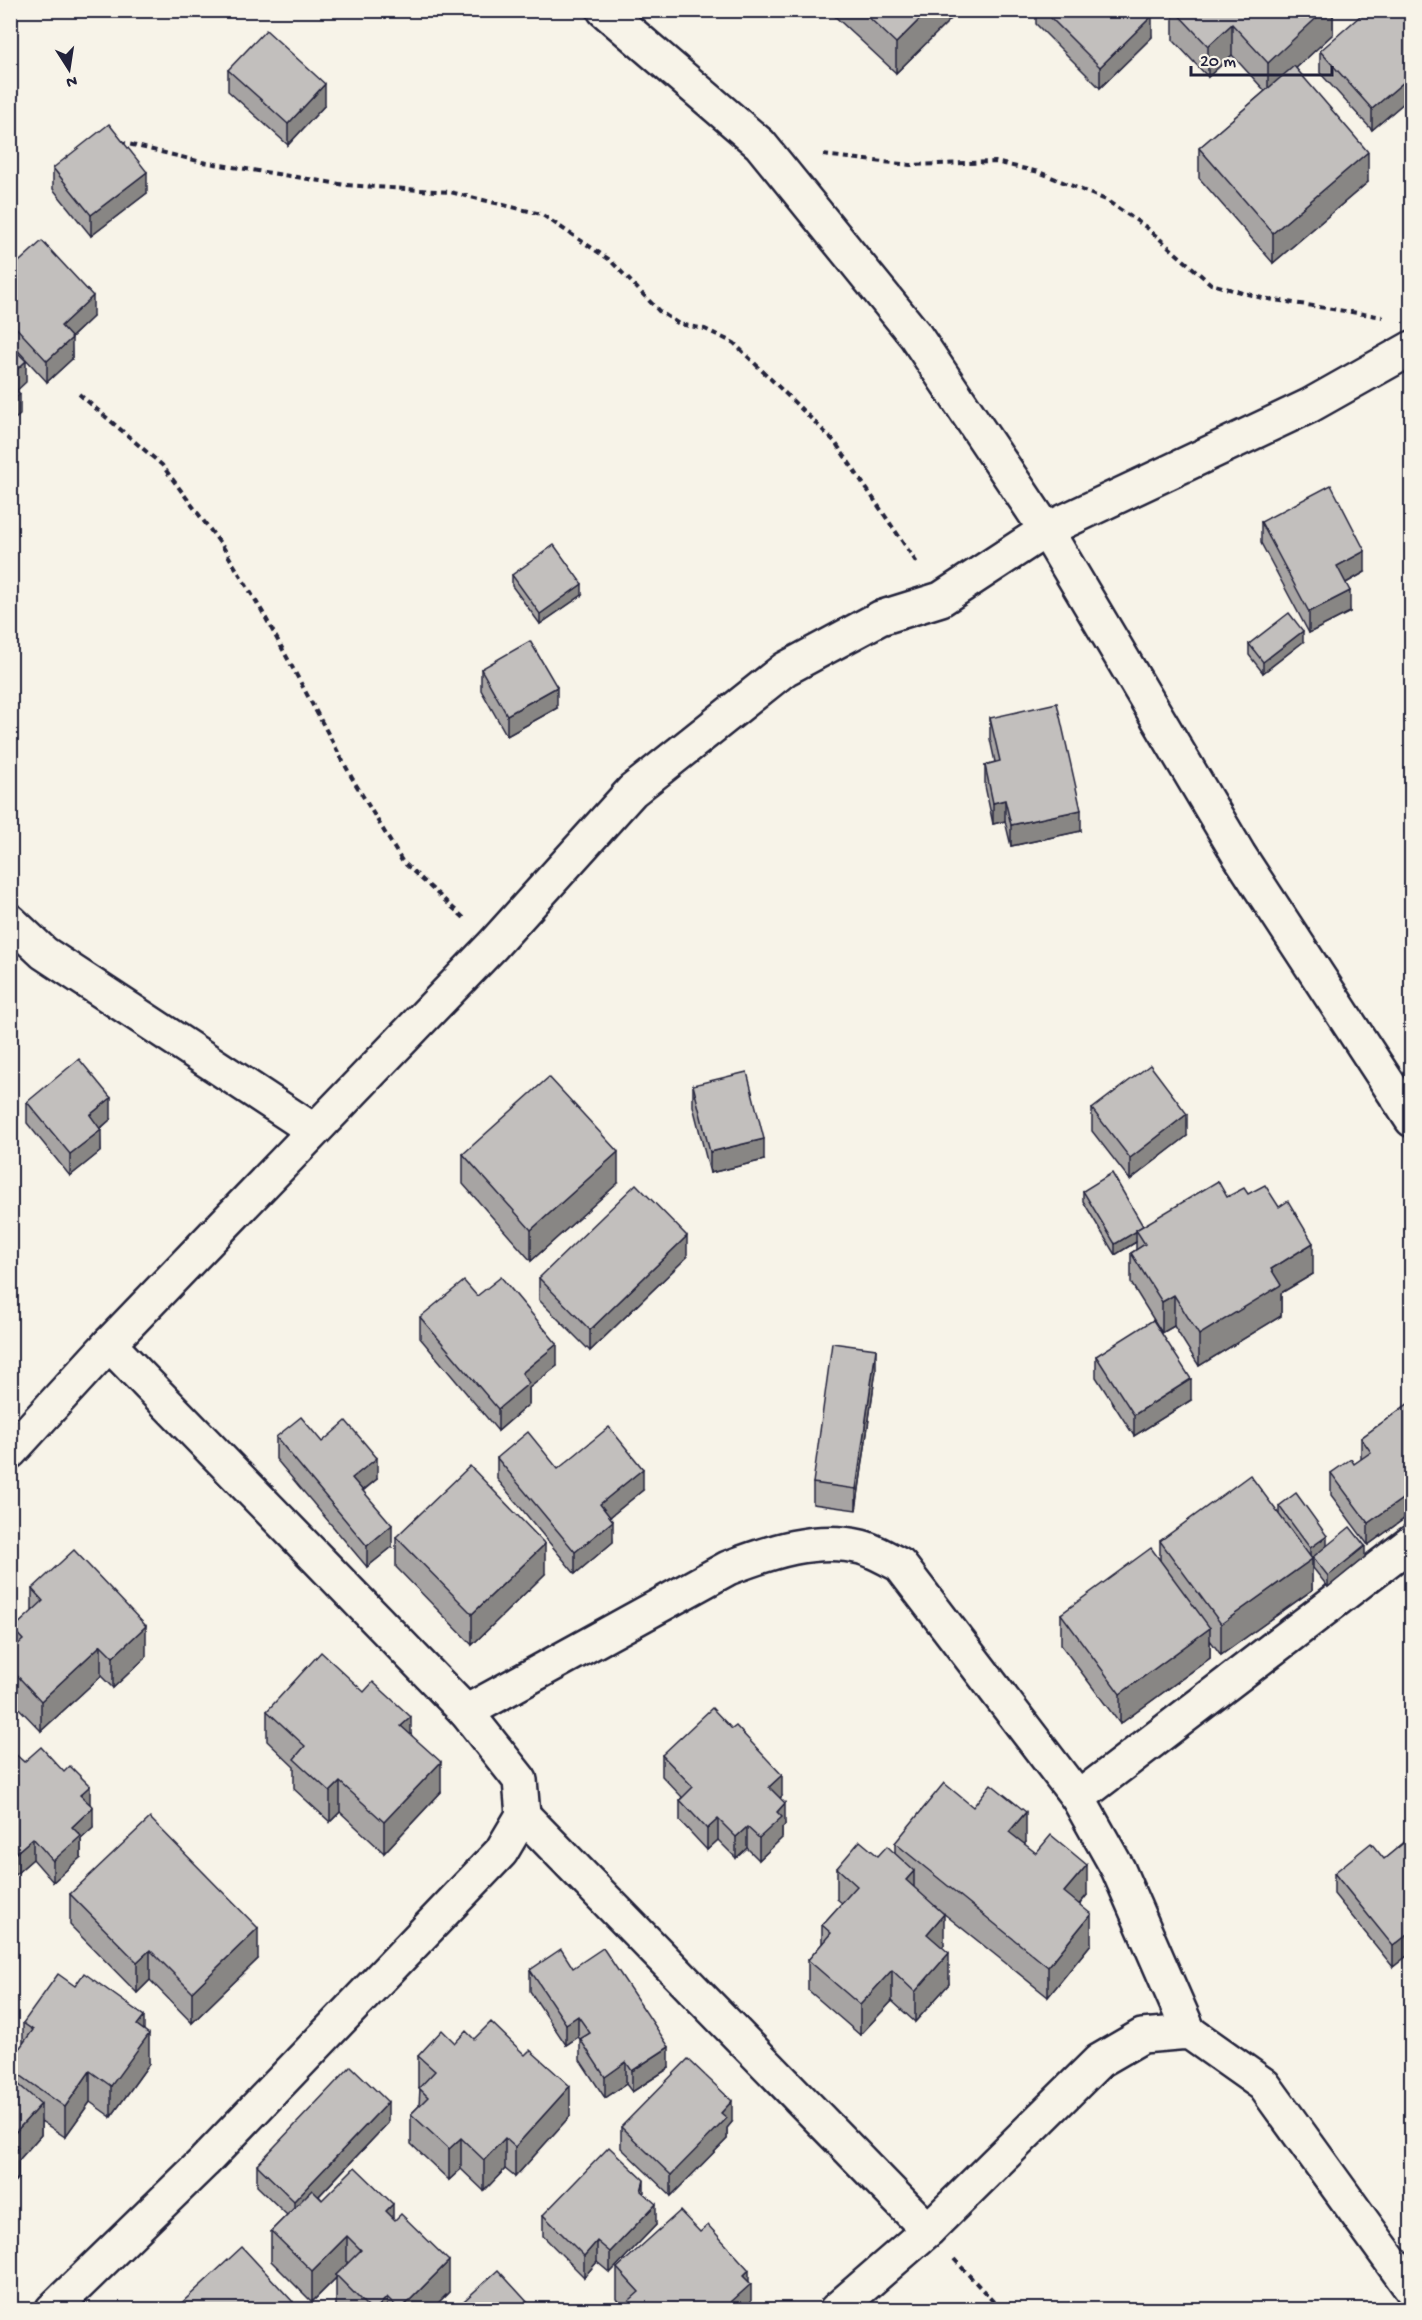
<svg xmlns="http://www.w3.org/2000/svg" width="1422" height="2320" viewBox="0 0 1422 2320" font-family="'Gochi Hand',sans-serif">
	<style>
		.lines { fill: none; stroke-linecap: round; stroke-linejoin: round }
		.minor-casing { stroke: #22223b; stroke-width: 38 }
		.tertiary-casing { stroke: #22223b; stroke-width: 38 }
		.path { stroke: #22223b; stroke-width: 4; stroke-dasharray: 6 4.5; stroke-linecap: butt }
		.minor { stroke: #f7f3e8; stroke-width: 33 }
		.tertiary { stroke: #f7f3e8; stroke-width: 33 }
		.wall { fill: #a7a4a3; stroke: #22223b; stroke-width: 1.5 }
		.shaded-wall { fill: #888684; stroke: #22223b; stroke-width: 1.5 }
		.building { fill: #c2bfbd; stroke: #22223b; stroke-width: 1.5 }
	</style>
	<rect width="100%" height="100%" fill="#f7f3e8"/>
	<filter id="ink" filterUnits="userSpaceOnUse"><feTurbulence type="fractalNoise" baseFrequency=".0167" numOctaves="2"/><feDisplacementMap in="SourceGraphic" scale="12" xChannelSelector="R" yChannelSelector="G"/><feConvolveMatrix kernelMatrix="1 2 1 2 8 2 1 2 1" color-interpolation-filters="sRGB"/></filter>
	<g filter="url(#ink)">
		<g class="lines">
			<g class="minor-casing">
				<g id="minor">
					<path d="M10,921l34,32 269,177"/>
					<path d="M10,1452l99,-108 384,-399 139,-154 153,-122 95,-51 61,-19 105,-69 263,-124 103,-58"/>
					<path d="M466,1712l262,-144c42,-16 88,-32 133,-21 13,3 26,12 39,18l178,233 40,71 71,163"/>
					<path d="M1078,1798l334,-256"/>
					<path d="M523,1815l405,415"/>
					<path d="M52,2310l152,-148 297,-310 22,-37 -3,-35 -54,-68 -357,-368"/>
					<path d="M836,2310l92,-80 171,-169 43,-25 47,-4 75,53 148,205"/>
				</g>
			</g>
			<g class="tertiary-casing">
				<path id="tertiary" d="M604,10l156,134 155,191 131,195 193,325 173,265"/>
			</g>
			<g class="path">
				<path d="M120,142l82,20 144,23 104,7 91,22 69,46 49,51 20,13 26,5 29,14 101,99 82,121"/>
				<path d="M823,155l87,10 85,-3 44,10 67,28 40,27 65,57 51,14 121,19"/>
				<path d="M79,394l83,71 61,82 39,64 90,167 50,83 62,57"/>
				<path d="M954,2259l47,51"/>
			</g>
			<use href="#minor" class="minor"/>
			<use href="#tertiary" class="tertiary"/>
		</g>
		<g class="wall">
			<path d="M828,10h132l-64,63z"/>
			<path d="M1036,10h110l6,27 -52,51 -64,-64z"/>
			<path d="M1173,10h160v24l-37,34 72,114 -95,81 -74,-85v-30l66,-57 -33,-36 -24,22 -35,-37z"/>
			<path d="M1412,10v86l-40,34 -52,-57v-22z"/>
			<path d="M228,70l97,35 -37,40 -60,-54z"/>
			<path d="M53,168l94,25 -56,43 -38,-47z"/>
			<path d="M10,270l83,47 -22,21 1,21 -25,23 -37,-40z"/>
			<path d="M1261,522l104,50 -19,11 4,29 -41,21 -48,-90z"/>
			<path d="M512,575l70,20 -42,29 -28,-38z"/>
			<path d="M1303,642l-40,31 -14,-18v-11z"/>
			<path d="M481,669l76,39 -50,28 -26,-46z"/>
			<path d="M990,718l91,113 -70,15 -6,-25 -12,3 -8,-38v-21l10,-3 -5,-23z"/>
			<path d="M693,1085l71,75 -54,13 -17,-67z"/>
			<path d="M27,1102l84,17 -11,10 1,22 -31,25 -43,-53z"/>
			<path d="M1092,1109l95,27 -57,44 -38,-49z"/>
			<path d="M463,1154l155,29 -87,78 -68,-77z"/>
			<path d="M1083,1191l60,35 84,-29 21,-3 65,80 -32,19v23l-82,50 -25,-40 -12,7 -31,-50v-30l5,-3v-8l-21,13 -32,-54z"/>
			<path d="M687,1257l-97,94 -51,-51v-22z"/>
			<path d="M477,1296l80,70 -28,22v16l-31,27 -78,-93v-21z"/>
			<path d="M1096,1356l95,44 -57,36 -38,-59z"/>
			<path d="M876,1370l-20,140 -43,-6v-21z"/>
			<path d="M1412,1401v112l-44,32 -37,-50v-22l23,-9 7,-4v-22z"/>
			<path d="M276,1437l46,5 55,37 -14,12 29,56 -25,20 -91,-108z"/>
			<path d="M497,1458l61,11 85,21 -33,27 3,25 -38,32 -78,-95z"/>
			<path d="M1279,1506l48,40 38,11 -37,30 -15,-19v-11l5,-3 -7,4 1,32 -91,65 -11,-15v18l-90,66 -59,-79v-31l99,-54v-19l119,-27z"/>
			<path d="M396,1537l149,37 -73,71 -76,-78z"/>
			<path d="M32,1589l114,68 -33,31 -12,-12 -60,55 -31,-32v-48l3,-2v-20l19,-17z"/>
			<path d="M267,1711l144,23 30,58 -57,61 -44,-41 -10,10 -36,-33v-22l-27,-26z"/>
			<path d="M10,1751l14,11 66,42 3,24 -12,11v18l-28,25 -20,-23 -23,20z"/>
			<path d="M662,1755l120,41 -2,2 5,27 -3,3v10l-23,22 -12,-12 -11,10 -18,-18 -11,10 -27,-29v-21l2,-3 -20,-21z"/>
			<path d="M973,1807l53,35 -2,2 63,51 -7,9 11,40 -43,53 -115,-92 11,40 -2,2 7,37 -34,38 -23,-21 -32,34 -52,-45v-30l14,-16v-19l20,-22 -5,-4v-31l41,-12 17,-2v-11z"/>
			<path d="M1412,1836v116l-19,15 -59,-73v-21l50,-14z"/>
			<path d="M70,1894l188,65 -66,64 -42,-43 -13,13 -67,-68z"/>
			<path d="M573,1968l96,100 -37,24 -6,-8 -21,14 -25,-38v-21l-2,-2 -12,8 -36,-54v-21z"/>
			<path d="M75,1986l69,45 5,33 -38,53 -21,-15 -25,35 -24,-16v14l-23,26v17l-8,8v-125l13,-17v-21z"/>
			<path d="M474,2039l96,77 -55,61 -10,-8 -21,22 -23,-22 -12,11 -38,-36v-30l8,-8 1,-18 -2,-1v-31l37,-13z"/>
			<path d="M732,2122l-5,6v11l-56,57 -50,-48v-21z"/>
			<path d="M388,2123l-69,73 3,4 71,19 56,73 -18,18h-91l-4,-4v-28l-24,24 -41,-41v-30l16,-16 -30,-29v-21z"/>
			<path d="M644,2194l12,31 -46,48 -13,-11 -13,15 -41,-41v-21z"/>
			<path d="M700,2232l49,50 2,28h-128v-4l-6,-7v-31z"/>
		</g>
		<g class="shaded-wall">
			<path d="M929,10h31l-64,63v-30z"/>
			<path d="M1317,10h16v24l-65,60v-31z"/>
			<path d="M1152,16v21l-52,51v-21z"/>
			<path d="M1232,24v31l-24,22v-31z"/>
			<path d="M1412,75v21l-40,34v-21z"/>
			<path d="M325,84v21l-37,40v-21z"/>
			<path d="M1368,152v30l-95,81v-30z"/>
			<path d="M147,172v21l-56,43v-21z"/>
			<path d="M93,296v21l-32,30v-21z"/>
			<path d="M72,338v21l-25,23v-21z"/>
			<path d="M26,361v21l-16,15v-21z"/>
			<path d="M20,394v21l-10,8v-21z"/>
			<path d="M1365,551v21l-28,16v-22z"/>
			<path d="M582,584v11l-42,29v-10z"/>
			<path d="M1350,591v21l-41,21v-21z"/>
			<path d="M1303,631v11l-40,31v-11z"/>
			<path d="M557,687v21l-50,28v-21z"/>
			<path d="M1005,800v21l-12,3v-21z"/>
			<path d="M1081,810v21l-70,15v-21z"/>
			<path d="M111,1098v21l-21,18v-22z"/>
			<path d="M1187,1114v22l-57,44v-22z"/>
			<path d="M101,1130v21l-31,25v-22z"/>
			<path d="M764,1139v21l-54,13v-21z"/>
			<path d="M618,1152v31l-87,78v-31z"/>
			<path d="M1136,1231v11l-21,13v-11z"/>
			<path d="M687,1236v21l-97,94v-21z"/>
			<path d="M1313,1243v31l-32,19v23l-82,50v-31l72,-66z"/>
			<path d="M1174,1295v31l-12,7v-31z"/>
			<path d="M557,1344v22l-28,22v16l-31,27v-22l24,-36z"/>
			<path d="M876,1349v21l-20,140v-21z"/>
			<path d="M1191,1379v21l-57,36v-21z"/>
			<path d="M377,1458v21l-25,20v-21z"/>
			<path d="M643,1469v21l-43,35v-21z"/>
			<path d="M1412,1492v21l-44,32v-22z"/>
			<path d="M613,1521v21l-38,32v-22z"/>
			<path d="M392,1525v22l-25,20v-21z"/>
			<path d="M1327,1536v11l-17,12v-11z"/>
			<path d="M545,1544v30l-73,71v-31z"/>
			<path d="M1365,1546v11l-37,30v-11z"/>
			<path d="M1312,1559v31l-91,65v-31z"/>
			<path d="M146,1626v31l-33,31v-31z"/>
			<path d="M1210,1628v30l-90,66v-30z"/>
			<path d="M101,1645v31l-60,55v-30z"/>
			<path d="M411,1717v30l-10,-21z"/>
			<path d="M441,1762v30l-57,61v-31z"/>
			<path d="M782,1775v21l-13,12v-21z"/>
			<path d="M340,1782v30l-10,10v-30z"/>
			<path d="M90,1786v21l-10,-12z"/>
			<path d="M785,1803v22l-3,3v10l-23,22v-22l18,-26z"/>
			<path d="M93,1807v21l-12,11v18l-28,25v-21l19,-34z"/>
			<path d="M1026,1812v30l-17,21v-31z"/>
			<path d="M718,1819v21l-11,10v-21z"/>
			<path d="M747,1827v21l-11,10v-21z"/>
			<path d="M33,1838v21l-23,20v-21z"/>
			<path d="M1087,1865v30l-23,27v-30z"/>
			<path d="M914,1871v31l-8,-22z"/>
			<path d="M944,1914v31l-17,19v-30z"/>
			<path d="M1091,1914v30l-43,53v-30z"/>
			<path d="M258,1928v31l-66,64v-31z"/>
			<path d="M1412,1931v21l-19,15v-21z"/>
			<path d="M150,1950v30l-13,13v-31z"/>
			<path d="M949,1953v31l-34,38v-30z"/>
			<path d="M892,1970v31l-32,34v-30z"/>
			<path d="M144,2016v24l5,-6v30l-38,53v-31l26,-61z"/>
			<path d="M578,2016v21l-12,8v-21z"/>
			<path d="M669,2047v21l-37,24v-21z"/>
			<path d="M626,2062v22l-21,14v-21z"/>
			<path d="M90,2071v31l-25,35v-30z"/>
			<path d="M570,2086v30l-55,61v-30z"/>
			<path d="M732,2101v21l-5,6v11l-56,57v-21l50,-62z"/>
			<path d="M388,2102v21l-94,99v-21z"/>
			<path d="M41,2104v31l-23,26v17l-8,8v-48z"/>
			<path d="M461,2138v31l-12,11v-31z"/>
			<path d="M505,2138v31l-21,22v-31z"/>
			<path d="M644,2180v21l-3,-10z"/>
			<path d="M393,2204v31l-7,-24z"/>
			<path d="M656,2204v21l-46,48v-21z"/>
			<path d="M347,2236v31l-11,8v3l-24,24v-31z"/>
			<path d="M597,2241v21l-13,15v-21z"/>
			<path d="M10,2253h1l-1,31z"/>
			<path d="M449,2261v31l-18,18h-31z"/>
			<path d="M749,2270v15l2,-1v26h-29l21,-34z"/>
			<path d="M387,2297v13h-12z"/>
			<path d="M293,2302v8h-8z"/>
		</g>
		<g class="building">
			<path d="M861,10h68l-33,33z"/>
			<path d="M1043,10h103l6,6 -52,51z"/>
			<path d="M1174,10h151l-57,53 -36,-39 -24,22z"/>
			<path d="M1367,10h45v65l-40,34 -52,-58z"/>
			<path d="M266,30l59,54 -37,40 -60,-54z"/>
			<path d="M1294,66l74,86 -95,81 -74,-85z"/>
			<path d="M109,124l38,48 -56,43 -38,-47z"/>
			<path d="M42,241l51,55 -32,30 11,12 -25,23 -37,-40v-51z"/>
			<path d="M10,345l16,16 -16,15z"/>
			<path d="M10,384l10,10 -10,8z"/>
			<path d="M1331,485l34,66 -28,15 13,25 -41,21 -48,-90z"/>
			<path d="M554,545l28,39 -42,30 -28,-39z"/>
			<path d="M1289,613l14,18 -40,31 -14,-18z"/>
			<path d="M530,641l27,46 -50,28 -26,-46z"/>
			<path d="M1057,703l24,107 -70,15 -6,-25 -12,3 -8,-38 15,-4 -10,-43z"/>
			<path d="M79,1059l32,39 -21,17 11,15 -31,24 -43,-52z"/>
			<path d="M1150,1065l37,49 -57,44 -38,-49z"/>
			<path d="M747,1072l17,67 -54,13 -17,-67z"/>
			<path d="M549,1077l69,75 -87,78 -68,-76z"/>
			<path d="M1112,1173l31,53 -7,4 1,1 -22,13 -32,-53z"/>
			<path d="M1218,1181l9,16 17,-9 4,6 17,-9 14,22 9,-6 25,42 -42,26 10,16 -82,50 -25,-40 -12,7 -31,-49 14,-9 -9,-14z"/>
			<path d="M636,1184l51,52 -97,94 -51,-52z"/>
			<path d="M501,1277l56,67 -35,29 7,10 -31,26 -78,-92 44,-36 13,15z"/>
			<path d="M1153,1320l38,59 -57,36 -38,-59z"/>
			<path d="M832,1343l44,6 -20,140 -43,-6z"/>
			<path d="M1412,1401v91l-44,31 -37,-50 20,-14 3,5 17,-12 -10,-14z"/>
			<path d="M301,1417l21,25 24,-21 31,37 -25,20 40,47 -25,21 -91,-109z"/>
			<path d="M609,1427l34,42 -43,35 13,17 -38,31 -78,-94 31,-26 30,37z"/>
			<path d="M470,1466l75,78 -73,70 -76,-77z"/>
			<path d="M1250,1475l62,84 -91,65 -61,-83z"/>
			<path d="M1296,1493l31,43 -17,12 -31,-42z"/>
			<path d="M1350,1527l15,19 -37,30 -15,-19z"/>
			<path d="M1151,1548l59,80 -90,66 -59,-80z"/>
			<path d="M74,1550l72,76 -33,31 -12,-12 -60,56 -31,-33v-17l13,-11 -10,-11 30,-28 -11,-12z"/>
			<path d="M321,1652l43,40 9,-10 38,35 -10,9 40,36 -57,60 -44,-40 -10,10 -36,-33 11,-13 -38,-35z"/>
			<path d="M712,1708l20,21 4,-3 46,49 -13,12 16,16 -8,9 5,5 -23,21 -12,-11 -11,10 -18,-18 -11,10 -27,-29 13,-13 -31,-32z"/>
			<path d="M41,1747l23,25 6,-6 20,20 -10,9 13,12 -21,20 9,9 -28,25 -20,-23 -23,20v-107l1,-1 13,12z"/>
			<path d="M944,1783l29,24 18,-23 35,28 -17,20 27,21 15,-18 36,30 -23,27 27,22 -43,53 -153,-124z"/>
			<path d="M150,1818l108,110 -66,64 -42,-42 -13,12 -67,-68z"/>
			<path d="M1412,1836v95l-19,15 -59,-73 37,-30 13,16z"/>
			<path d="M860,1841l18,15 9,-10 27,25 -8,9 38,34 -17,20 22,19 -34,39 -23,-22 -32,35 -52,-45 23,-27 -9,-8 35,-39 -20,-18z"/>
			<path d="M603,1948l66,99 -37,24 -6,-9 -21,15 -25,-38 10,-6 -12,-17 -12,8 -36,-54 31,-21 12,19z"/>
			<path d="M84,1973l60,43 -7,9 12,9 -38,52 -21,-15 -25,36 -55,-39v-7l23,-31 -10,-7 35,-49 17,12z"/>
			<path d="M491,2022l34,33 5,-5 40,36 -55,61 -10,-9 -21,22 -23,-22 -12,11 -38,-35 17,-17 -9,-9 16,-17 -17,-15 24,-26 13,13 11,-12 8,8z"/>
			<path d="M688,2059l44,42 -11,12 6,5 -56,57 -50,-48z"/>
			<path d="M351,2066l37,36 -94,99 -37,-36z"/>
			<path d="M10,2077l31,27 -31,34z"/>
			<path d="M10,2141l8,6 -8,9z"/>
			<path d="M609,2147l35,33 -3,11 15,13 -46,48 -13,-11 -13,15 -41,-41z"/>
			<path d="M355,2167l38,37 -7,7 9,9 6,-6 48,47 -49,49 -13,-13 -12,13h-4l-35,-35 25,-25 -14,-14 -35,35 -41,-40 41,-41 10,10z"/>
			<path d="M680,2211l20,21 8,-7 41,45 -6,6 8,8 -29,26h-96l-3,-4 16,-14 -22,-24z"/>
			<path d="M242,2247l51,55 -8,8h-111z"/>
			<path d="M498,2270l32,35 -5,5h-71z"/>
		</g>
	</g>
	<rect width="1422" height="2320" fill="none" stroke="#f7f3e8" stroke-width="36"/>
	<rect x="18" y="18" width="1386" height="2284" fill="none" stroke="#22223b" stroke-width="2" filter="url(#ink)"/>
	<g transform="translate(69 69) rotate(168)" stroke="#f7f3e8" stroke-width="4.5" paint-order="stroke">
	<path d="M0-4.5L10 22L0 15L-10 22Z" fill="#22223b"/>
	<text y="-9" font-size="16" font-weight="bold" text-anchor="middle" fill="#22223b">N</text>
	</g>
	<path d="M1191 66v9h141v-9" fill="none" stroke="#22223b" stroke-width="3"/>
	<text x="1200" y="66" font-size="18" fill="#22223b" stroke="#f7f3e8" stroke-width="4.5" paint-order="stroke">20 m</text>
</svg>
